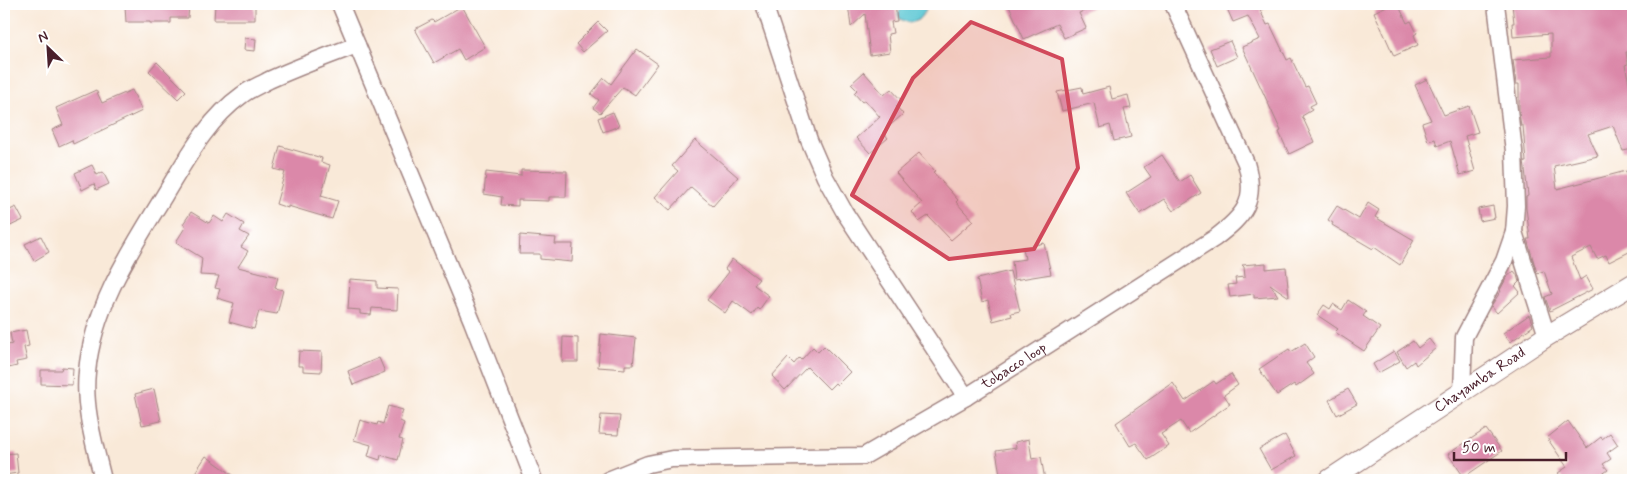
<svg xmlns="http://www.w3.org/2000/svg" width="1637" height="484" viewBox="0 0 1637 484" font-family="Mynerve,sans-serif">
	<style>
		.water { fill: #5bc7d4; stroke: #527380 }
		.building { fill: #db88a9 }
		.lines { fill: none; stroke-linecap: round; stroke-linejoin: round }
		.minor-casing { stroke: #a28482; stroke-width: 19 }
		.tertiary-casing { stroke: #a28482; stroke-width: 22 }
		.minor { stroke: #fff; stroke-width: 16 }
		.tertiary { stroke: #fff; stroke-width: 20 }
		.marked { fill: #d1495b; fill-opacity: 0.2; stroke: #d1495b; stroke-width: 4; stroke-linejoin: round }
		.labels { text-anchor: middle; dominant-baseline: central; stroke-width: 4; stroke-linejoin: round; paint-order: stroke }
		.street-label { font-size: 15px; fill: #4a1f2b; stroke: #fff }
	</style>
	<rect width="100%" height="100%" fill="#fff"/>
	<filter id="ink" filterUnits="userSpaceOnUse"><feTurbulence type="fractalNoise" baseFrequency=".02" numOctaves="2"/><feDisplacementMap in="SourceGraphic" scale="10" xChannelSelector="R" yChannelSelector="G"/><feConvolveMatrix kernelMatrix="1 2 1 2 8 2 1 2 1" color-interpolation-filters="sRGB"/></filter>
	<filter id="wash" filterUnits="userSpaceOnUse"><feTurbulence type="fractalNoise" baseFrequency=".0096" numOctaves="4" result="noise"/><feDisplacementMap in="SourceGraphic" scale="20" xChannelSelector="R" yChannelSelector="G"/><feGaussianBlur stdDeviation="1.12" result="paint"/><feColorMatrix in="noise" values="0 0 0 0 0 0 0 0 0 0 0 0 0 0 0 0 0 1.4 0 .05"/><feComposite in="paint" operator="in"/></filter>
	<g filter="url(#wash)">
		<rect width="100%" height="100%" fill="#f9e9d8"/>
		<path class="water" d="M906,4h18l2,7 -9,10 -8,2 -9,-4 -2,-5 4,-7z"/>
		<g id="blocks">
			<g class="building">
				<path d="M150,4h39l-1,14h-17v5h-21v-1h-24l-1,-17z"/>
				<path d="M215,4h40v16h-41z"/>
				<path d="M848,4h47l2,17 -6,1 2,11 -5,1 2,18 -20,3 -5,-41 -14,13z"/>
				<path d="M1008,4h92l-21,9 7,15 -22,10 -7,-14 -33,15z"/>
				<path d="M1225,4h50l-15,6 7,15 3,-1 17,36 4,-2 14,29 3,-1 8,17 -6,3 2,4 -10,6 12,26 -25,12 -10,-22 2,-1 -39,-84 18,-8 -12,-23 -15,6z"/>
				<path d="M1391,4h7l9,19 4,-2 6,12 -3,2 4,10 -24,11 -20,-44z"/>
				<path d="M1512,4h20l28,5 1,-5h72v48h-7l2,12 -3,1 8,35v49l-10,2 -10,-25 -25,8 10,22 -44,10 3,23 69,-18 7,22v57l-24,12 -3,-7 -9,4 -6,-12 -20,10 9,23 6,-4 7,13 -43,22 -5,-14 7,-3 -8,-23 -7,2 -10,-34h3l-4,-31v-11l2,-1 -3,-27 -1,-7h2l-3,-36h-2l-2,-13v-29h-3l-3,-24 38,-3v-23l-38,3 -1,-14h2z"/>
				<path d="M462,6l23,41 -21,13 -6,-11 -24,14 -19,-34 17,-9 2,2z"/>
				<path d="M598,22l9,9 -24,21 -7,-8z"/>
				<path d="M245,38l11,1 -1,12 -11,-1z"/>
				<path d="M1230,41l7,16 -20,9 -7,-17z"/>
				<path d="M637,49l21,15 -23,31 -12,-8 -23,26 -7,-5 6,-8 -8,-6 13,-16 7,6z"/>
				<path d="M157,62l29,29 -8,8 -29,-28z"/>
				<path d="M864,72l20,23 7,-6 11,12 -6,5 7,8 -20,18 5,6 -18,15 -14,-15 24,-21 -15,-17 -3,2 -8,-9 3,-3 -6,-6z"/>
				<path d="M1427,79l17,36 25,-9 9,26 -13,4 10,35 -15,4 -10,-34 -13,5 -2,-7 -7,2 -6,-18 9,-3 -16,-35z"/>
				<path d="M1082,87l1,7 26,-7 3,12 16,-4 3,13 -7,1 7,28 -17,4 -4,-16 -10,3 -6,-25 -32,8 -5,-19z"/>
				<path d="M96,90l6,13 30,-13 10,21 -69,33 -1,-4 -13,6 -7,-16 11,-5 -7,-17z"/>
				<path d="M613,112l6,14 -16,6 -5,-14z"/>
				<path d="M695,140l43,37 -25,29 -22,-19 -21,23 -15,-13 23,-26 -6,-5z"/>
				<path d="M280,146l42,12 -1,4 9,3 -9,31 17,5 -6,18 -44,-13v2l-12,-4 9,-32 -11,-3z"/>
				<path d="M919,153l16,18 -2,1 25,28 -2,2 17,19 -22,19 -23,-24 -9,6 -7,-10 10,-9 -26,-30z"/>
				<path d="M1162,155l18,27 10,-7 11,18 -28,18 -9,-12 -24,15 -14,-21 25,-16 -7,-10z"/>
				<path d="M92,165l5,10 6,-3 6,12 -13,6 -2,-6 -12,6 -7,-17z"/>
				<path d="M521,170l46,1 -1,26h-17v4l-31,-1v6l-17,-1 1,-8 -18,-3 2,-22 35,4z"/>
				<path d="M1368,203l11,7 -4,7 39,23 -14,25 -26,-18 -1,2 -41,-24 1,-2 -5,-3 9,-14 22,13z"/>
				<path d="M1493,206l2,12 -15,3 -2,-12z"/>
				<path d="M16,207l7,13 -19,9v-16z"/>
				<path d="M191,212l18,11 5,-7 9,6 5,-8 16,10 -4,7 9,5 -8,11 7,4 -10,16 40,10 -3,11 8,2 -6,24 -18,-3 -5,18 -25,-7 5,-19 -17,-5 3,-9 -5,-1 4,-12 -19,-1 2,-17 -26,-16 10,-16 -3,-2z"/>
				<path d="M520,235l36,3 -1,6h18l-1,18 -32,-3v-5h-21z"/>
				<path d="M41,236l8,16 -15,9 -9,-17z"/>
				<path d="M1044,243l7,31 -37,6 -2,-19 13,-2 -2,-11z"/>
				<path d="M732,259l27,20 -5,6 15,11 -10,14 -2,-2 -5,7 -19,-14 -8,12 -18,-13 22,-28 -4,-3z"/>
				<path d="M1266,263v6l20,-2 3,30 -19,-13 8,12 -24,2v-4l-24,3 -2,-12 8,-1 -1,-6 10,-1 -1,-10 -2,-2z"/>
				<path d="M1010,271l10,40 -9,2 1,3 -19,5 -5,-21 -6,2 -5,-23z"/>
				<path d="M1514,271l3,4 2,7 -4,4 5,6 -23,21 -6,-7 10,-15 -1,-1 7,-13z"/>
				<path d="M350,279l27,2v7l21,1 -1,21 -25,-2 -1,7 -11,-1v-4l-12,-1z"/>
				<path d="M1348,300l18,12 -3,4 17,12 -16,23 -29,-19 3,-3 -21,-14 7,-10 6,4 3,-5 9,6z"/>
				<path d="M1529,315l4,11 -23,16 -7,-9z"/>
				<path d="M26,330l3,16 -5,1 3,13 -11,2 1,4 -13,3v-23l8,-2 -2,-11z"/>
				<path d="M601,334l35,4 -3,27h-8v4l-27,-2z"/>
				<path d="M563,337l15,1v24h-16z"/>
				<path d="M1429,339l7,9 -20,17 -2,-4 -8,6 -9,-15 16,-11 5,7z"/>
				<path d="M1305,343l9,14 -8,6 8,11 -18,13 -2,-3 -17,11 -18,-26 30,-20 2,3z"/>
				<path d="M824,346l26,26 -13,13 -2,-2 -6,6 -22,-22 -22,23 -13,-14 16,-18 6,6 5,-6 2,2 12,-13 5,5z"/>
				<path d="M299,351l23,1 -1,20 -18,-1v-5h-5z"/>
				<path d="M1394,351l6,10 -22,12 -5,-9z"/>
				<path d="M379,358l6,14 -32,13 -5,-14z"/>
				<path d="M62,367l11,1 -1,17 -31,-1v-14h20z"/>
				<path d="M1231,374l7,11 -14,10 6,9 -41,29 -8,-12 -20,13 8,12 -21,14 -12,-17 -6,3 -14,-23 57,-40 12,18 29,-20 2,3z"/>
				<path d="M154,389l7,32 -19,4 -7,-31z"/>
				<path d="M1348,389l9,15 -20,11 -8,-15z"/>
				<path d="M388,406l15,4 -3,11 4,2 -5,16 4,1 -5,20 -17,-5 -1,5 -12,-4 3,-11 -17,-5 6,-20 17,5 1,-3 5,2z"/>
				<path d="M601,415l19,1 -2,19 -19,-1z"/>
				<path d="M1568,421l19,27 14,-11 1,2 8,-6 8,12 -11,8 4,6 -8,5 5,6 -14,10h-30l-6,-7 9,-6 -20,-29z"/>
				<path d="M1486,429l16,22 -38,26 -16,-23z"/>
				<path d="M1285,435l11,21 -25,14 -12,-21z"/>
				<path d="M1029,439l3,20 9,-2 4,23h-44l-5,-29 20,-3 -1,-6z"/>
				<path d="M16,453l2,20 -14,2v-21z"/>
				<path d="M206,456l34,24h-50z"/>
			</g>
		</g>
	</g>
	<g filter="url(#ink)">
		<use href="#blocks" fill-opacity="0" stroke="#a28482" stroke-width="1"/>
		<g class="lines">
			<g class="minor-casing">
				<g id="minor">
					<path d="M340,4l132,317 62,159"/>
					<path id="s1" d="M764,4l45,136 16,37 20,36 121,184 249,-159c30,-23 42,-37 31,-75l-73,-159"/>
					<path d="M1514,232l33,104"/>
					<path d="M1462,392l2,-55 40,-76 10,-29 2,-26 -2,-55 -18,-147"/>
					<path d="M103,480c-8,-34 -20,-72 -16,-108 6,-65 44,-122 77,-176 22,-36 43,-76 78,-101 8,-6 18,-10 27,-15 29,-13 58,-24 88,-35"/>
					<path d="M608,480l40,-16 24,-5 192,-3 102,-59"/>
				</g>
			</g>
			<g class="tertiary-casing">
				<g id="tertiary">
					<path id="s2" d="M1329,480l218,-144 86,-52"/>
				</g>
			</g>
			<use href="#minor" class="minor"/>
			<use href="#tertiary" class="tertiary"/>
		</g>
	</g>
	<path class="marked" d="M971,22l91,37 16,109 -44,81 -85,10 -97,-64 61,-117z"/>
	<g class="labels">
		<g class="street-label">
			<text stroke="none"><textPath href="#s1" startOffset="502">tobacco loop</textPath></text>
			<text stroke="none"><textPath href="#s2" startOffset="181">Chayamba Road</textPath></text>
		</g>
	</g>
	<rect width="1637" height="484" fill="none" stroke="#fff" stroke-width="20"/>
	<g transform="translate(48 48) rotate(335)" stroke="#ffffff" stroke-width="4" paint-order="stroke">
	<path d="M0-4L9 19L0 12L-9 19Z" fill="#4a1f2b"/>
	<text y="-8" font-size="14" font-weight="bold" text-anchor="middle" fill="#4a1f2b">N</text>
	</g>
	<path d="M1454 452v8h112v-8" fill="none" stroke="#4a1f2b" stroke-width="2.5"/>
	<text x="1462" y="452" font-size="15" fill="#4a1f2b" stroke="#ffffff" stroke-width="4" paint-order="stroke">50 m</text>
</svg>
